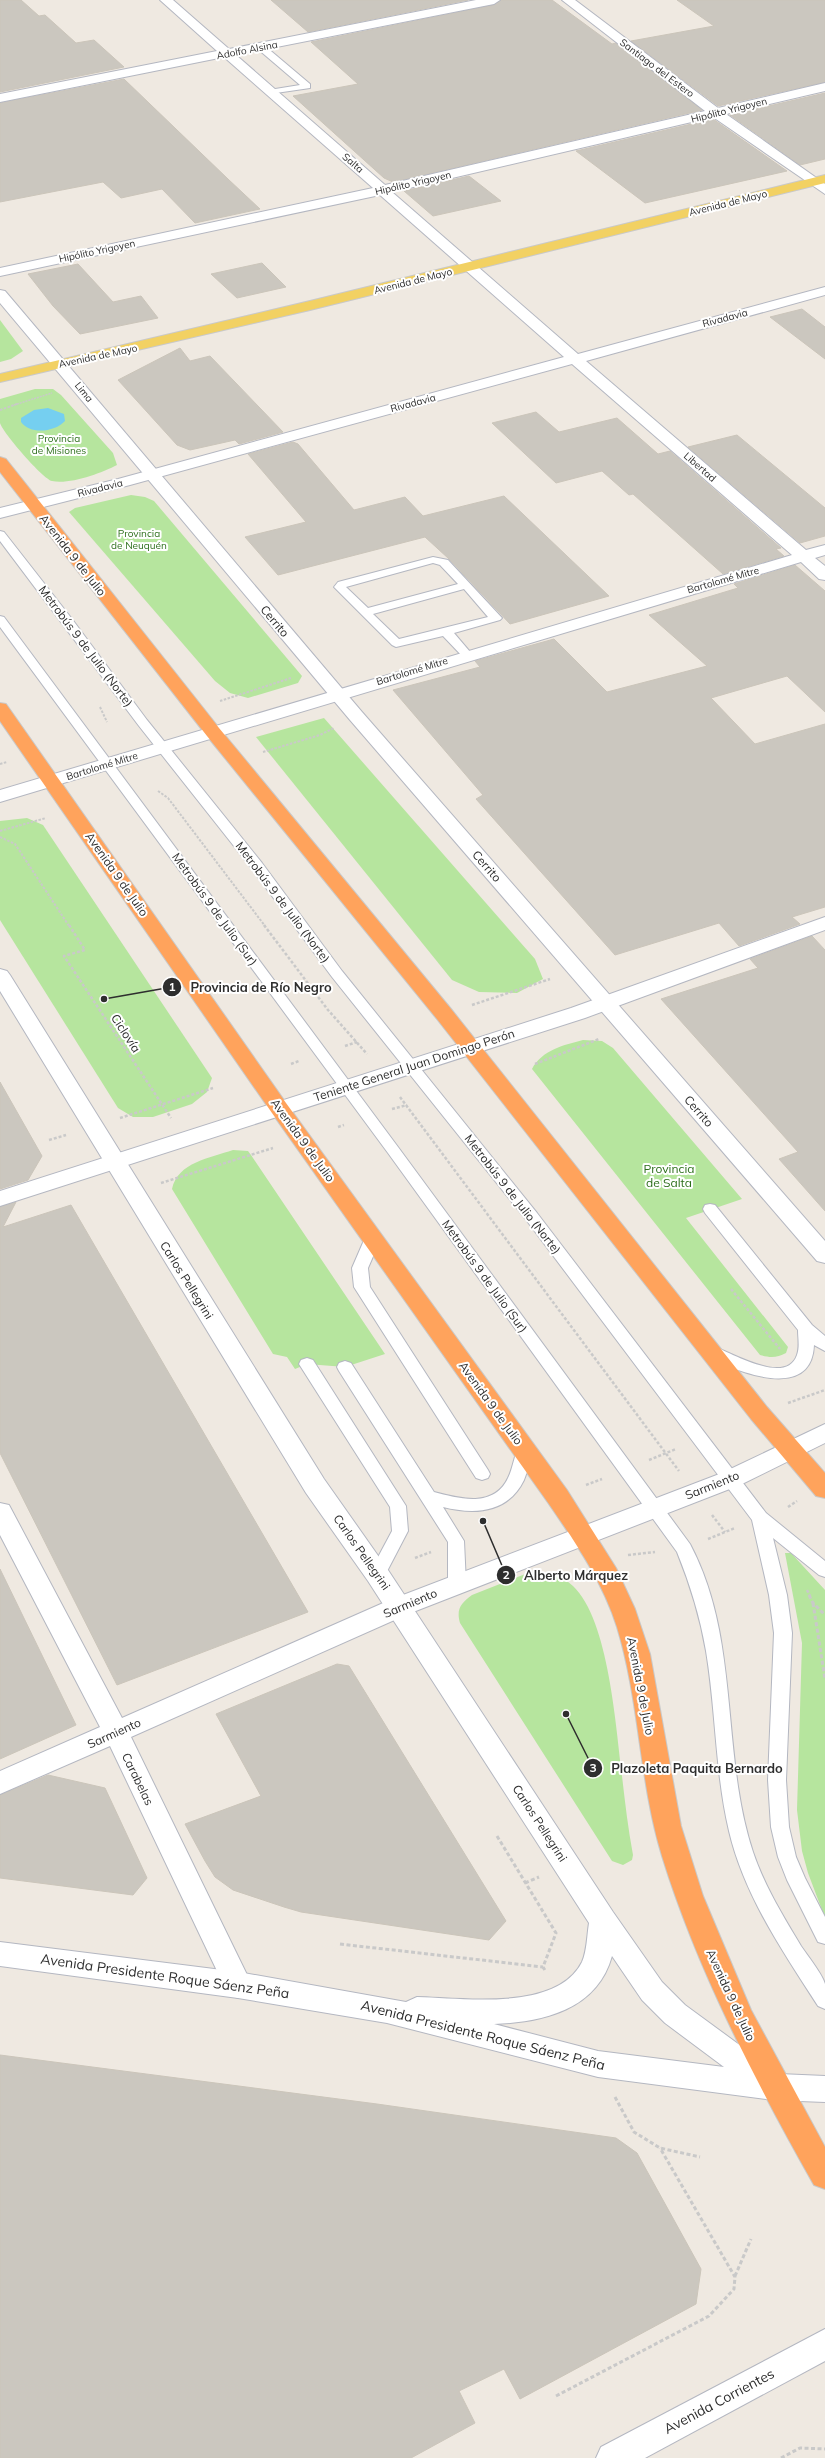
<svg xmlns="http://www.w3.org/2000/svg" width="825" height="2458" viewBox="0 0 825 2458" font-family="Mulish,sans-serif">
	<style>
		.green { fill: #b6e59e }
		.water { fill: #75cff0 }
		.building { fill: #cbc7bf; stroke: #cbc5ba }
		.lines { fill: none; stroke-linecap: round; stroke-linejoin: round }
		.lane-casing { stroke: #b4b7c1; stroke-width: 2 }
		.street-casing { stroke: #b4b7c1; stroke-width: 2 }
		.secondary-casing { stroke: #b4b7c1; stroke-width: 2 }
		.primary-casing { stroke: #c9c9c9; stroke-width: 2 }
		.highway-casing { stroke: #c9c9c9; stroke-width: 2 }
		.path-far3 { stroke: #c9c9c9; stroke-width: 1.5; stroke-dasharray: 2 1; stroke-linecap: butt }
		.path-far2 { stroke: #c9c9c9; stroke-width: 2; stroke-dasharray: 2.5 1.5; stroke-linecap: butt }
		.path-far1 { stroke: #c9c9c9; stroke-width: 2.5; stroke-dasharray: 3 2; stroke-linecap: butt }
		.path { stroke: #c9c9c9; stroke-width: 3; stroke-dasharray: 4 2.5; stroke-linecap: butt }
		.lane { fill: #fff; fill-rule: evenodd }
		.street { fill: #fff; fill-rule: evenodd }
		.secondary { fill: #fff; fill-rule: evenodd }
		.primary { fill: #f2d163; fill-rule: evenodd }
		.highway { fill: #ffa35c; fill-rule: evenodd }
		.labels { text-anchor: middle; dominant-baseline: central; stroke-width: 4; stroke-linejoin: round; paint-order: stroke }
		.far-street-label { font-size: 10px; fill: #2e2e2e; stroke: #fff }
		.far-park-label { font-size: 10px; fill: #2c6e1b; stroke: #fff }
		.street-label { font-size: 12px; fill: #2e2e2e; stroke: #fff }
		.park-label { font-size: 12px; fill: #2c6e1b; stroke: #fff }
		.near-street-label { font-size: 14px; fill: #2e2e2e; stroke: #fff }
		.leader { fill: none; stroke: #2e2e2e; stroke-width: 1.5 }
		.callout-dot { fill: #2e2e2e; stroke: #fff; stroke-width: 1.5 }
		.mark-label { font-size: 12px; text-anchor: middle; font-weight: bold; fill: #fff }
		.callout-label { font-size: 13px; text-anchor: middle; font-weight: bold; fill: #2e2e2e; stroke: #fff; stroke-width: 4; stroke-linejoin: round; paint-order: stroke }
	</style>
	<rect width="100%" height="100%" fill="#efe9e1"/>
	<g class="green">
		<path d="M0,320l23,31 -12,8 -11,3z"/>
		<path d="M35,389h18l8,6 52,58 4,12c-15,8 -48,20 -65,16 -9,-2 -49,-48 -52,-58 0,-7 0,-17 0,-24z"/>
		<path d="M131,495l14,2 9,4 148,175 -4,7 -50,15 -18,-5 -15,-12 -146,-169 6,-4z"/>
		<path d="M324,718l211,241 8,20 -26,14 -38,-1 -27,-12 -196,-243z"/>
		<path d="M27,818l16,7 169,253 -5,14 -15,12 -39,13h-20l-15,-9 -118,-188v-99z"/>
		<path d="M583,1040l19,1 11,7 129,151 -56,19 102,129 -2,6c-9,5 -16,5 -26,2l-228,-286c10,-19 32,-24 51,-29z"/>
		<path d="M233,1150l15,1 3,4 134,199 -40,13 -38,-3 -12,5 -8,-12 -14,-3 -101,-165c6,-27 38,-31 61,-39z"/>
		<path d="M785,1553h6l34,37v328l-17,-45 -6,-22 -5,-41 5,-167z"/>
		<path d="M528,1573c16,0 33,1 45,13 36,34 43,142 49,190 3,26 6,52 11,79l-1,5 -9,5 -11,-4 -152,-238c-4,-14 1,-20 12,-28z"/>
	</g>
	<path class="water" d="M48,408l16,6 1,7c-10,11 -35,14 -44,1v-4l13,-8z"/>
	<g class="building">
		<path d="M0,0h21l18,16 6,-1 31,28 18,-3 30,27 -124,25z"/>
		<path d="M271,0h197l-160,32z"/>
		<path d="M501,0h51l60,44 4,-1 86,67 -309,72 -9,-4 -91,-82 65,-12 -47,-42 183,-37z"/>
		<path d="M677,0h148v82l-107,24 -87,-65 83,-15z"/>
		<path d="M124,79l104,100 32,30 -65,14 -33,-34 -41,9 -18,-16 -103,20v-99z"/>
		<path d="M825,93v66l-25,6 -70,-50z"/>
		<path d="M713,119l74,52 -142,32 -69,-52z"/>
		<path d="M469,176l32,25 -68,15 -29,-25z"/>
		<path d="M262,263l24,24 -49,11 -26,-24z"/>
		<path d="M78,264l35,38 28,-6 17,22 -78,16 -27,-28 -25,-32z"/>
		<path d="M802,309l23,18v32l-55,-42z"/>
		<path d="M180,348l10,13 20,-5 73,76 -44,12 -4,-4 -45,10 -13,-5 -59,-65z"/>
		<path d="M536,412l23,20 58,-14 41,36 12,-3 111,97 -5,1 8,7 -61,18 -90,-80 -4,1 -27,-24 -46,12 -64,-60z"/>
		<path d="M737,435l88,73v28l-25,7 -112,-96z"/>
		<path d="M293,442l5,2 56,66 51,-13 18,19 81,-20 105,100 -99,28 -61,-65 -24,-22 -147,38 -33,-38 61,-15 -58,-68z"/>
		<path d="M795,565l30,26v121l-38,-36 -76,22 44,46 70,-20v183l-33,10 8,7 -61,22 -20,-23 -104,32 -139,-156 7,-4 -90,-105 87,-23 -5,-6 79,-22 53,53 100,-26 -58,-51 89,-27 -4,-4z"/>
		<path d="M812,936l13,14v261l-46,-52 19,-7 -137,-153 97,-31 -8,-9z"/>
		<path d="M0,1082l42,74 -14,24 -28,9z"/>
		<path d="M16,1202l-13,25 68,-22 237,407 -191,73 -117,-232v-246z"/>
		<path d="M0,1569l76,156 -76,34z"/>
		<path d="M337,1664l12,2 157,255 -17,19 -188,-28 -17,-5 -51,-17 -18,-13 -10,-16 -20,-37 76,-28 -45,-82z"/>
		<path d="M48,1775l57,13 42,90 -14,17 -133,-17v-83z"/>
		<path d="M0,2055l377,49 239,34 21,15 64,116 -5,35 -176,95 -16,-30 -45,22 16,32 -64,35h-411z"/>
	</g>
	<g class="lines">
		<g class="lane-casing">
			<g id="lane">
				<path d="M259,46h6l45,38v4l-41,6v-4l31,-5 -41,-35z"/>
				<path d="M0,531l4,1 68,87 75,101 115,143 80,108 195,242 229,300 59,48v16l-6,-2 -46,-37 14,57 5,38 -6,147 3,47 7,30 9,21 20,39v27l-7,-2 -31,-62 -9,-23 -7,-30 -3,-47 6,-147 -5,-38 -17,-75 -225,-299 -195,-244 -80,-108 -113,-143 -139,-185z"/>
				<path d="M433,557l15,3 54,58 -2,2 -46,13 17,20v4h-8l-20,-21 -47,11 -4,-2 -58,-58 4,-5zM433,563l7,2 18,19 -90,24 -22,-21zM464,589l24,28 -89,22 -26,-25z"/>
				<path d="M0,616l4,1 394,530 292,397c51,96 30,208 63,308 11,33 30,64 48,94 6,9 22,29 24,38 0,8 0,17 0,25l-7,-3c-35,-54 -74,-111 -89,-175 -14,-59 -13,-121 -23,-180 -6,-35 -16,-67 -29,-99l-289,-399 -388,-526z"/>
				<path d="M710,1204l5,1 97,120 13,11v15l-11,-6c-2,49 -57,33 -86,21 -8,-4 -21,-7 -26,-15l2,-4 6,-2c19,6 76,42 87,10 3,-8 1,-17 1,-25l-93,-117 -2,-4 2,-4z"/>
				<path d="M373,1233l5,1 3,4 -13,30 2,19 118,183 2,4 -2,4 -6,2 -6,-2 -122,-191 -2,-19 13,-30 3,-4z"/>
				<path d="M307,1358l6,2 93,146 2,25 -25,48 -6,2 -6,-2 -2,-5 23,-43 -2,-24 -91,-143 2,-4z"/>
				<path d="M345,1361l6,2 83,129c26,7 60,16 74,-14 5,-10 6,-22 11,-32l6,-2 6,2 2,4c-3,10 -5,20 -9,30 -16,33 -49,35 -81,27l21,34 2,43 -3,5 -6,2 -6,-2 -3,-5v-42l-109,-171 -2,-4 2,-4z"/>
			</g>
		</g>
		<g class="street-casing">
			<g id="street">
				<path d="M160,0h13l56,49 247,-49h24l-6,4 -258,51 149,130 320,-74 -143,-111h13l143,108 107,-25v8l-99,23 99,70v10l-112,-77 -321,75 186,162 247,-67v8l-239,66 220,189 19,-5v10l-10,3 10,8v14l-6,-1 -18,-17 -801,240v-12l792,-235 -220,-191 -442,121 -130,33v-10l118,-29 446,-122 -184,-162 -380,81v-8l373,-80 -149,-131 -224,45v-8l217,-43z"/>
				<path d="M825,917v13l-240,88 -585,188v-15l571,-183z"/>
				<path d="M825,1424v19l-85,42 -332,129 -277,123 121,248 -4,9 -10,4 -10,-4 -118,-248 -110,48v-23l100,-44 -100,-192v-32l9,2 113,213 268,-118 332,-127z"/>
			</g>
		</g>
		<g class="secondary-casing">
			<g id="secondary">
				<path d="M0,290l5,1 357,421 463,529v22l-8,-2 -467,-541 -350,-417z"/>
				<path d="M0,969l7,2 3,4 314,504 62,88 227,345 49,70 23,23 94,69 46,2v26l-51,-2 -176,-23 -211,-54 -149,-25 -238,-32v-24l238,30 168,30 11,-5c46,1 140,15 165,-35 5,-11 5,-27 7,-39l-221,-342 -62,-88 -306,-502zM612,1956l30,44 23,23 59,44 -126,-16 -104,-27c49,-2 103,-14 118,-68z"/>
				<path d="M825,2329v32l-180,97h-49l5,-11z"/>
			</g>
		</g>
		<g class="primary-casing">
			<path id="primary" d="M825,175v8l-515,127 -310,72v-8l310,-73z"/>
		</g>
		<g class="highway-casing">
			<g id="highway">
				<path d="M0,457l6,2 213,269 232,281 316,398 58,66v25l-9,-2 -65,-77 -314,-400 -230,-283 -207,-264z"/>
				<path d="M0,703l6,1 280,399 281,387 49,78 19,41 15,45 31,172 22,70 48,114 74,137v42l-11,-4c-59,-105 -116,-213 -152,-329 -23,-75 -22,-154 -45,-229 -14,-45 -42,-85 -68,-123l-277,-391 -272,-392z"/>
			</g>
		</g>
		<path class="path-far3" d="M14,405l38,-12"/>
		<g class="path-far2">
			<path d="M0,410l17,-6"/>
			<path d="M220,701l71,-23"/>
			<path d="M100,707l7,15"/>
			<path d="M263,752l57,-17 14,-7"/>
			<path d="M0,764l7,-2"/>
			<path d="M158,791l10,7 97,128"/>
			<path d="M0,831l46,-13"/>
			<path d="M0,837l15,7 54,82"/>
		</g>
		<g class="path-far1">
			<path d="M69,925l16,25 -21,6 107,162"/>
			<path d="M264,925l64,85 39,44"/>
			<path d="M472,1005l78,-26"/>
			<path d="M345,1046l12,-4"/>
			<path d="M291,1064l8,-3"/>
			<path d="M535,1064l64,-25"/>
			<path d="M400,1097l279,374"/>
			<path d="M392,1109l15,-4"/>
			<path d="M120,1118l93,-30"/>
			<path d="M338,1127l6,-2"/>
			<path d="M49,1140l17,-5"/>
			<path d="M161,1183l112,-35"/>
			<path d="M731,1289l49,60"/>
			<path d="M788,1403l37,-13"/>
			<path d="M649,1460l27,-11"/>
			<path d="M586,1485l16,-6"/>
			<path d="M788,1507l9,-6"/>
			<path d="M712,1515l13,17"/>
			<path d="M708,1539l27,-11"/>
			<path d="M628,1555l27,-3"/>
			<path d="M415,1558l16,-6"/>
			<path d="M807,1590l3,6"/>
		</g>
		<g class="path">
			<path d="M809,1595l4,8 12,12"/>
			<path d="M813,1603l12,76"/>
			<path d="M497,1836l59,97 -13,34 3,5"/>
			<path d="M525,1883l14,-6"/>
			<path d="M340,1944l203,23"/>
			<path d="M615,2097l19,35 26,16 40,9"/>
			<path d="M735,2276l16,-37"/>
			<path d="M556,2396l153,-80 25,-27 1,-12 -75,-129"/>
			<path d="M781,2458l19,-10 25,1"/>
		</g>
		<use href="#lane" class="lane"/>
		<use href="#street" class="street"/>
		<use href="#secondary" class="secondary"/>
		<use href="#primary" class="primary"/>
		<use href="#highway" class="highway"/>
	</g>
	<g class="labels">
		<g class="far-street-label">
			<text transform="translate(247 50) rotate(-11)">Adolfo Alsina</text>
			<text transform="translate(657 68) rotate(37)">Santiago del Estero</text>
			<text transform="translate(729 110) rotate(-14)">Hipólito Yrigoyen</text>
			<text transform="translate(353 163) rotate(41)">Salta</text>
			<text transform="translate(413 183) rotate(-13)">Hipólito Yrigoyen</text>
			<text transform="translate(728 203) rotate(-14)">Avenida de Mayo</text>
			<text transform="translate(97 251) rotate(-12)">Hipólito Yrigoyen</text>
			<text transform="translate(413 281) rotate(-14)">Avenida de Mayo</text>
			<text transform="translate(725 318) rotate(-15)">Rivadavia</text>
			<text transform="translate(98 356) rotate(-12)">Avenida de Mayo</text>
			<text transform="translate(84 392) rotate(51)">Lima</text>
			<text transform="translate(413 403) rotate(-15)">Rivadavia</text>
			<text transform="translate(700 467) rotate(41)">Libertad</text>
			<text transform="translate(100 488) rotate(-14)">Rivadavia</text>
			<text transform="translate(723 580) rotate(-16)">Bartolomé Mitre</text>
			<text transform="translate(412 671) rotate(-17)">Bartolomé Mitre</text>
			<text transform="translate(102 766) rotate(-17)">Bartolomé Mitre</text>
		</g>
		<g class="far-park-label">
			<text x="59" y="438">Provincia<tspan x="59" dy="12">de Misiones</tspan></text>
			<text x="139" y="533">Provincia<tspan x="139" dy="12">de Neuquén</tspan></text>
		</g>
		<g class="street-label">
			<text transform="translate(73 555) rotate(52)">Avenida 9 de Julio</text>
			<text transform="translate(275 621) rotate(50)">Cerrito</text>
			<text transform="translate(86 646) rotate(53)">Metrobús 9 de Julio (Norte)</text>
			<text transform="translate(487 866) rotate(49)">Cerrito</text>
			<text transform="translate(117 874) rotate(55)">Avenida 9 de Julio</text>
			<text transform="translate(283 902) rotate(53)">Metrobús 9 de Julio (Norte)</text>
			<text transform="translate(215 909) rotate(54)">Metrobús 9 de Julio (Sur)</text>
			<text transform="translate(126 1033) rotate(57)">Ciclovía</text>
			<text transform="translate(414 1065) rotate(-18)">Teniente General Juan Domingo Perón</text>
			<text transform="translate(699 1111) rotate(49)">Cerrito</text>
			<text transform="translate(303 1140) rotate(54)">Avenida 9 de Julio</text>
			<text transform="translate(513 1194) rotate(52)">Metrobús 9 de Julio (Norte)</text>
			<text transform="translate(485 1276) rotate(54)">Metrobús 9 de Julio (Sur)</text>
			<text transform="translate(187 1280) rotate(58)">Carlos Pellegrini</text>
			<text transform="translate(491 1403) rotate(54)">Avenida 9 de Julio</text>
			<text transform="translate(712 1485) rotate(-22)">Sarmiento</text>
			<text transform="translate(362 1552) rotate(55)">Carlos Pellegrini</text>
			<text transform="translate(410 1603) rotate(-23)">Sarmiento</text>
			<text transform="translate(641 1686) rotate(79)">Avenida 9 de Julio</text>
			<text transform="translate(114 1733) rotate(-24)">Sarmiento</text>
			<text transform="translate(138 1779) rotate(64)">Carabelas</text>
			<text transform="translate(540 1823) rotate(57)">Carlos Pellegrini</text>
			<text transform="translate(731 1995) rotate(65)">Avenida 9 de Julio</text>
		</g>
		<g class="park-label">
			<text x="669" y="1168">Provincia<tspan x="669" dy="14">de Salta</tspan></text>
		</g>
		<g class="near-street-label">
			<text transform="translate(165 1976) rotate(8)">Avenida Presidente Roque Sáenz Peña</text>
			<text transform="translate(483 2035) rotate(14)">Avenida Presidente Roque Sáenz Peña</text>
			<text transform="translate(719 2401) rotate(-28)">Avenida Corrientes</text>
		</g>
	</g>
	<path class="leader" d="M104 999L172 987M483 1521L506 1575M566 1714L593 1768"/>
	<g class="callout-dot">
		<circle cx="104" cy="999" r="4"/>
		<circle cx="483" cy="1521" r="4"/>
		<circle cx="566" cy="1714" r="4"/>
		<circle cx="172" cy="987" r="10"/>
		<circle cx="506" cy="1575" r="10"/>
		<circle cx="593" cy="1768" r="10"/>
	</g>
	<g class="mark-label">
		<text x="172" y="991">1</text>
		<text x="506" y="1579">2</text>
		<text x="593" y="1772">3</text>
	</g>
	<g class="callout-label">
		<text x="261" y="992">Provincia de Río Negro</text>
		<text x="576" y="1580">Alberto Márquez</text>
		<text x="697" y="1773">Plazoleta Paquita Bernardo</text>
	</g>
</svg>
